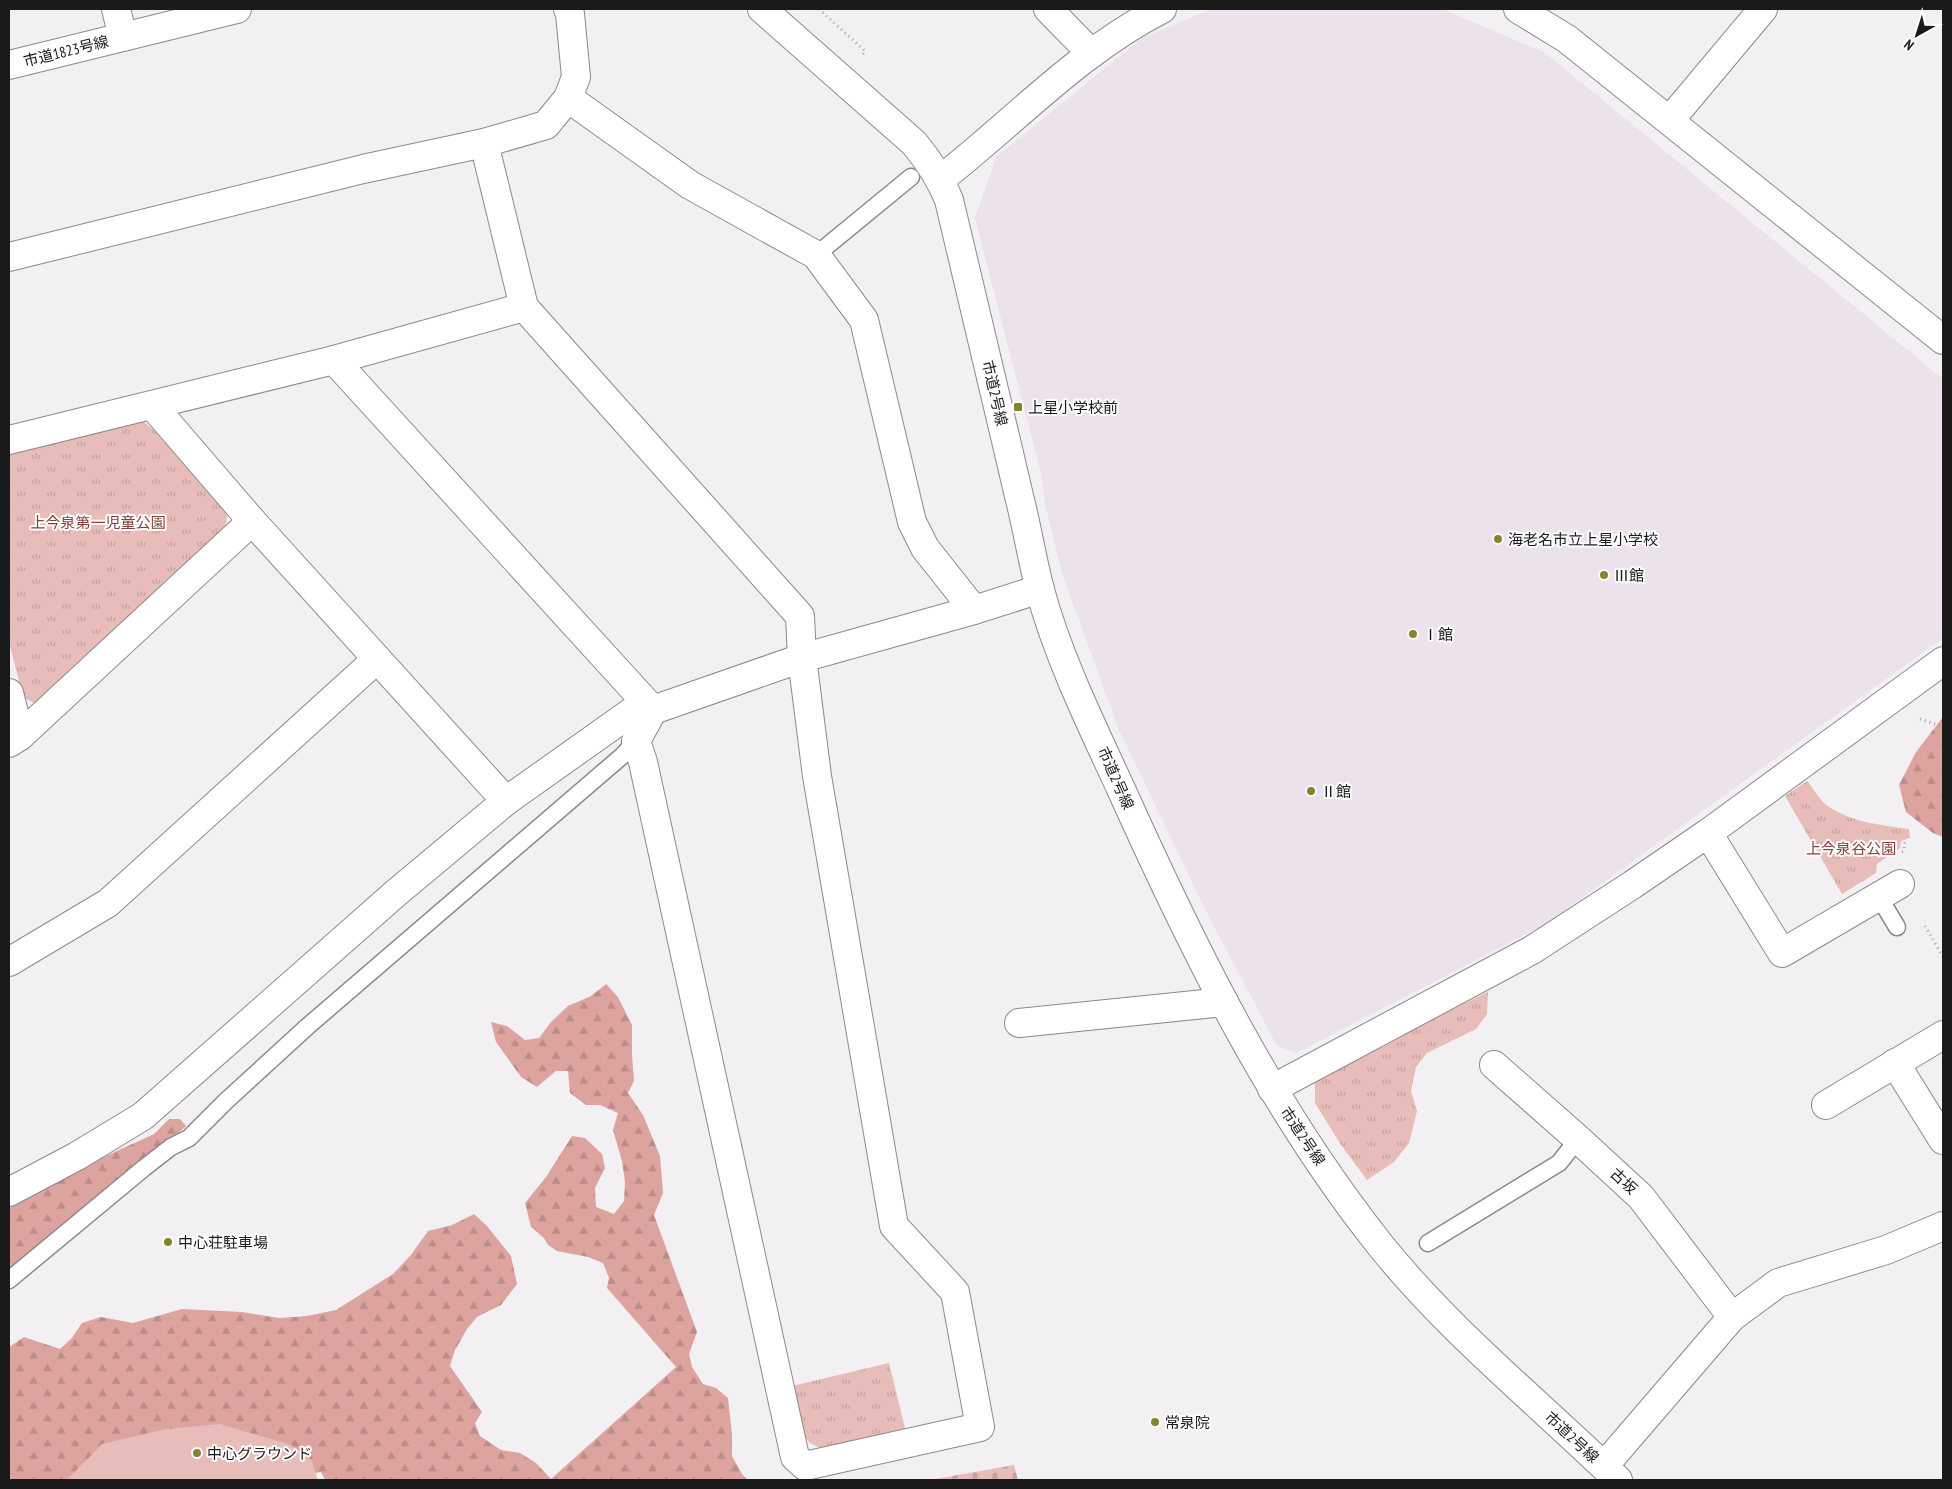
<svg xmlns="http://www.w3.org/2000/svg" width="1952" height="1489" viewBox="0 0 1952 1489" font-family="'PT Sans Narrow','Noto Sans JP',sans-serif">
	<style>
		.built { fill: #ebe2eb }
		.grass { fill: url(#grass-tufts) }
		.forest { fill: url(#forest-firs) }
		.cemetery { fill: url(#cemetery-stones) }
		.pitch { fill: #e7bcb9 }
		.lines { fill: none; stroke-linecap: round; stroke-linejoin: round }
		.lane-casing { stroke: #8c898c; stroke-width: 19 }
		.street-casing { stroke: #8c898c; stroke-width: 30 }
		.secondary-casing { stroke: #8c898c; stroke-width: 30 }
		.path { stroke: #a6a4a6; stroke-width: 3; stroke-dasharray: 1 4; stroke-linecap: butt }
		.lane { stroke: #fff; stroke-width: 16 }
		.street { stroke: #fff; stroke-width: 28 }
		.secondary { stroke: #fff; stroke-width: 28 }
		.poi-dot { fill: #83842e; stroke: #fffeff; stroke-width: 2 }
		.labels { text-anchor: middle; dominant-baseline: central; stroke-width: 4; stroke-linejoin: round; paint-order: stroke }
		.street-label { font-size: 15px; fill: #1b1a1b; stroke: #fffeff }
		.poi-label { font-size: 15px; fill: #1b1a1b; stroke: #fffeff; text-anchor: start }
		.park-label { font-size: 15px; fill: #873f3d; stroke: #fffeff }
	</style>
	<defs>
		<pattern id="grass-tufts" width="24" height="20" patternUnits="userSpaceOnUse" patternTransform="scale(1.25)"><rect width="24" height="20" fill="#e7bcb9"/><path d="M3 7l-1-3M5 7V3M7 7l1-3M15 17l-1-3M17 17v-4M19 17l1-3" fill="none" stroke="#c6a19e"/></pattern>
		<pattern id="forest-firs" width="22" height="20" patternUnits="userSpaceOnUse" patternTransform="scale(1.25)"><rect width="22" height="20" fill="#dca39f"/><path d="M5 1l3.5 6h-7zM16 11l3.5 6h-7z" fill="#bc8c88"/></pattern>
		<pattern id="cemetery-stones" width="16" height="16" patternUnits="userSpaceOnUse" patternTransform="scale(1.25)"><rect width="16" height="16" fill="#e7bcb9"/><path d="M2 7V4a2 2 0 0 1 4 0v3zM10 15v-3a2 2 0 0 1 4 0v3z" fill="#c6a19e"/></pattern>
	</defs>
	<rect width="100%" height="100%" fill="#f3f0f3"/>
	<path class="built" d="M1212,9h230l102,43 399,327v259l-396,285 -250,130 -20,-7 -70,-133 -88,-183 -57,-157 -17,-69 -4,-30 -66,-256 21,-61 146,-119z"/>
	<g class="grass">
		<path d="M135,419l8,2 12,10 71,76 1,10 -2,10 -185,174 -6,2 -11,-6 -14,-55v-191z"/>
		<path d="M1807,781c6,7 11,16 17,22 23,19 57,22 85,26l1,9 -9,3 -1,7 -23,16 -1,9 -34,21 -57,-98z"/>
		<path d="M1488,992l-1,22 -11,15 -49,24 -11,14 -5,24 6,20 -8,32 -15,19 -27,18 -26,-35 -26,-42v-22l52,-28 18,-7 51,-29z"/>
		<path d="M889,1363l17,69 -82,18 -14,-7 -4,-5 -14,-52z"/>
	</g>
	<g class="forest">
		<path d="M1943,717v120l-10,-4 -27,-21 -7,-27 17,-33z"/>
		<path d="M606,984l12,13 14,28v30l2,26 -6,12 15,22 17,41 3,37 -9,22 43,117 -8,22 3,13 11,17 13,4 12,10 4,36v22l10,18 6,6h-423l-4,-8 -34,6 -92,2h-186v-133l15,-10 36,12 11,-10 11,-16 19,-6 32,6 49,-14 60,3 37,6 28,-2 29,-6 57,-36 18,-19 17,-24 24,-6 22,-11 13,12 24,30 6,28 -16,21 -24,12 -10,12 -12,21 -5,16 32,46 -7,11 5,13 21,14 19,3 16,10 15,16 125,-112 -69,-79 2,-10 -6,-15 -15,-6 -31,-6 -9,-6 -4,-7 -13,-11 -6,-24 21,-26 26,-41 13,2 17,16 3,14 -10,20 1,19 18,7 10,-13 1,-19 -3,-21 -9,-31 5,-17 -18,-8h-14l-16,-12 -2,-22h-12l-19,16 -16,-10 -25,-35 -5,-20 16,4 18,14 14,-2 12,-16 17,-16 23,-10z"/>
		<path d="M169,1119h11l6,7 -177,159v-77l40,-26 105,-48z"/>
	</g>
	<path class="cemetery" d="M1014,1465l4,15h-88z"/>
	<path class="pitch" d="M220,1424l71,21 21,16 6,19h-251l35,-36 64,-15z"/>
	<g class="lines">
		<g class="lane-casing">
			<g id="lane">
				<path d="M816,255l95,-78"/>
				<path d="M1879,897l18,30"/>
				<path d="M1428,1243l131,-80 19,-24"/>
				<path d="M9,1280l135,-112 27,-21 18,-9 37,-37 82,-75 314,-270 14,-15"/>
			</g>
		</g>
		<g class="street-casing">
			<g id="street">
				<path d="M1048,9l43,44"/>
				<path d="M1518,9l49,30 376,301"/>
				<path d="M568,98l122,87 126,70 48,65 48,202 13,26 49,62"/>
				<path d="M1670,120l93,-111"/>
				<path d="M484,143l40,164 276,309 2,42 15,118 77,450 61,66 25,135 -175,39 -10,-9 -152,-695 -7,-21 17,-31"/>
				<path d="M941,179c73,-57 138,-128 221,-170"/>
				<path d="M9,257l354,-88 121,-26 62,-18 22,-27 8,-21 -6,-63 -2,-5"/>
				<path d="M334,360l319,350"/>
				<path d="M153,406l99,115 254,280"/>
				<path d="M9,440l325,-80 190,-53"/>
				<path d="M9,693l11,43"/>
				<path d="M9,743l11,-7 232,-215"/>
				<path d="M1708,833l74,120 118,-69"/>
				<path d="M9,962l99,-59 269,-244"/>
				<path d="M1019,1023l205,-21"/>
				<path d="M1895,1063l48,77"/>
				<path d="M1494,1065l84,74 63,58 91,120"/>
				<path d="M1272,1089l260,-139 100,-65 76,-52 235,-172"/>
				<path d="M1826,1105l117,-70"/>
				<path d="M9,1192l68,-36 66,-40 253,-223 110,-92 127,-90 20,-1 149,-52 172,-48 66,-21"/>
				<path d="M1604,1466l128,-149 46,-34 108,-33 57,-24"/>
			</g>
		</g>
		<g class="secondary-casing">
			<g id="secondary">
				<path d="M116,9l7,28"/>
				<path d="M762,9l152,134c15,18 26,34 35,57 23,98 47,197 70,296 8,31 13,63 21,94 18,67 52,136 81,199 72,160 150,319 260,457 70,87 158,157 237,234"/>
				<path d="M9,65l228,-56"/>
			</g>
		</g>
		<g class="path">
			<path d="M819,9l46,42 -3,4"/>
			<path d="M1920,719l23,8"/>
			<path d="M1902,852l2,-1 1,-12"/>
			<path d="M1925,926l18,31"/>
		</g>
		<use href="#lane" class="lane"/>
		<use href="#street" class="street"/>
		<use href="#secondary" class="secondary"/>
	</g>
	<g class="poi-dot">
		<rect x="1013" y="402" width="10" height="10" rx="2.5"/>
		<circle cx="1498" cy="539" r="5"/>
		<circle cx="1604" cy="575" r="5"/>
		<circle cx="1413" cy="634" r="5"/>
		<circle cx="1311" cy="791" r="5"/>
		<circle cx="168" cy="1242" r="5"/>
		<circle cx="1155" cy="1422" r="5"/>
		<circle cx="197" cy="1453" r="5"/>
	</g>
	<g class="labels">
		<g class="street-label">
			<text transform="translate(66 51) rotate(-14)">市道1823号線</text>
			<text transform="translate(995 393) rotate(77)">市道2号線</text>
			<text transform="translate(1116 778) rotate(66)">市道2号線</text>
			<text transform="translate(1303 1136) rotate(56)">市道2号線</text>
			<text transform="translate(1624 1181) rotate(43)">古坂</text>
			<text transform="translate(1572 1437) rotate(43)">市道2号線</text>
		</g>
		<g class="poi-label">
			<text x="1028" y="407">上星小学校前</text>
			<text x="1508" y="539">海老名市立上星小学校</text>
			<text x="1614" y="575">Ⅲ館</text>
			<text x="1423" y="634">Ⅰ館</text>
			<text x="1321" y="791">Ⅱ館</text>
			<text x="178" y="1242">中心荘駐車場</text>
			<text x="1165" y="1422">常泉院</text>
			<text x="207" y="1453">中心グラウンド</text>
		</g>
		<g class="park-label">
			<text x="98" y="522">上今泉第一児童公園</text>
			<text x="1851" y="848">上今泉谷公園</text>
		</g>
	</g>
	<rect width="1952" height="1489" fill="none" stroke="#1b1a1b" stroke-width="20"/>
	<g transform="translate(1917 35) rotate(219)" stroke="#fffeff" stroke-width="4" paint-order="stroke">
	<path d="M0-4L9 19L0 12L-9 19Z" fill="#1b1a1b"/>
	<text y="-8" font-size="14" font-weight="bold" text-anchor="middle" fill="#1b1a1b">N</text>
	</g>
</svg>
